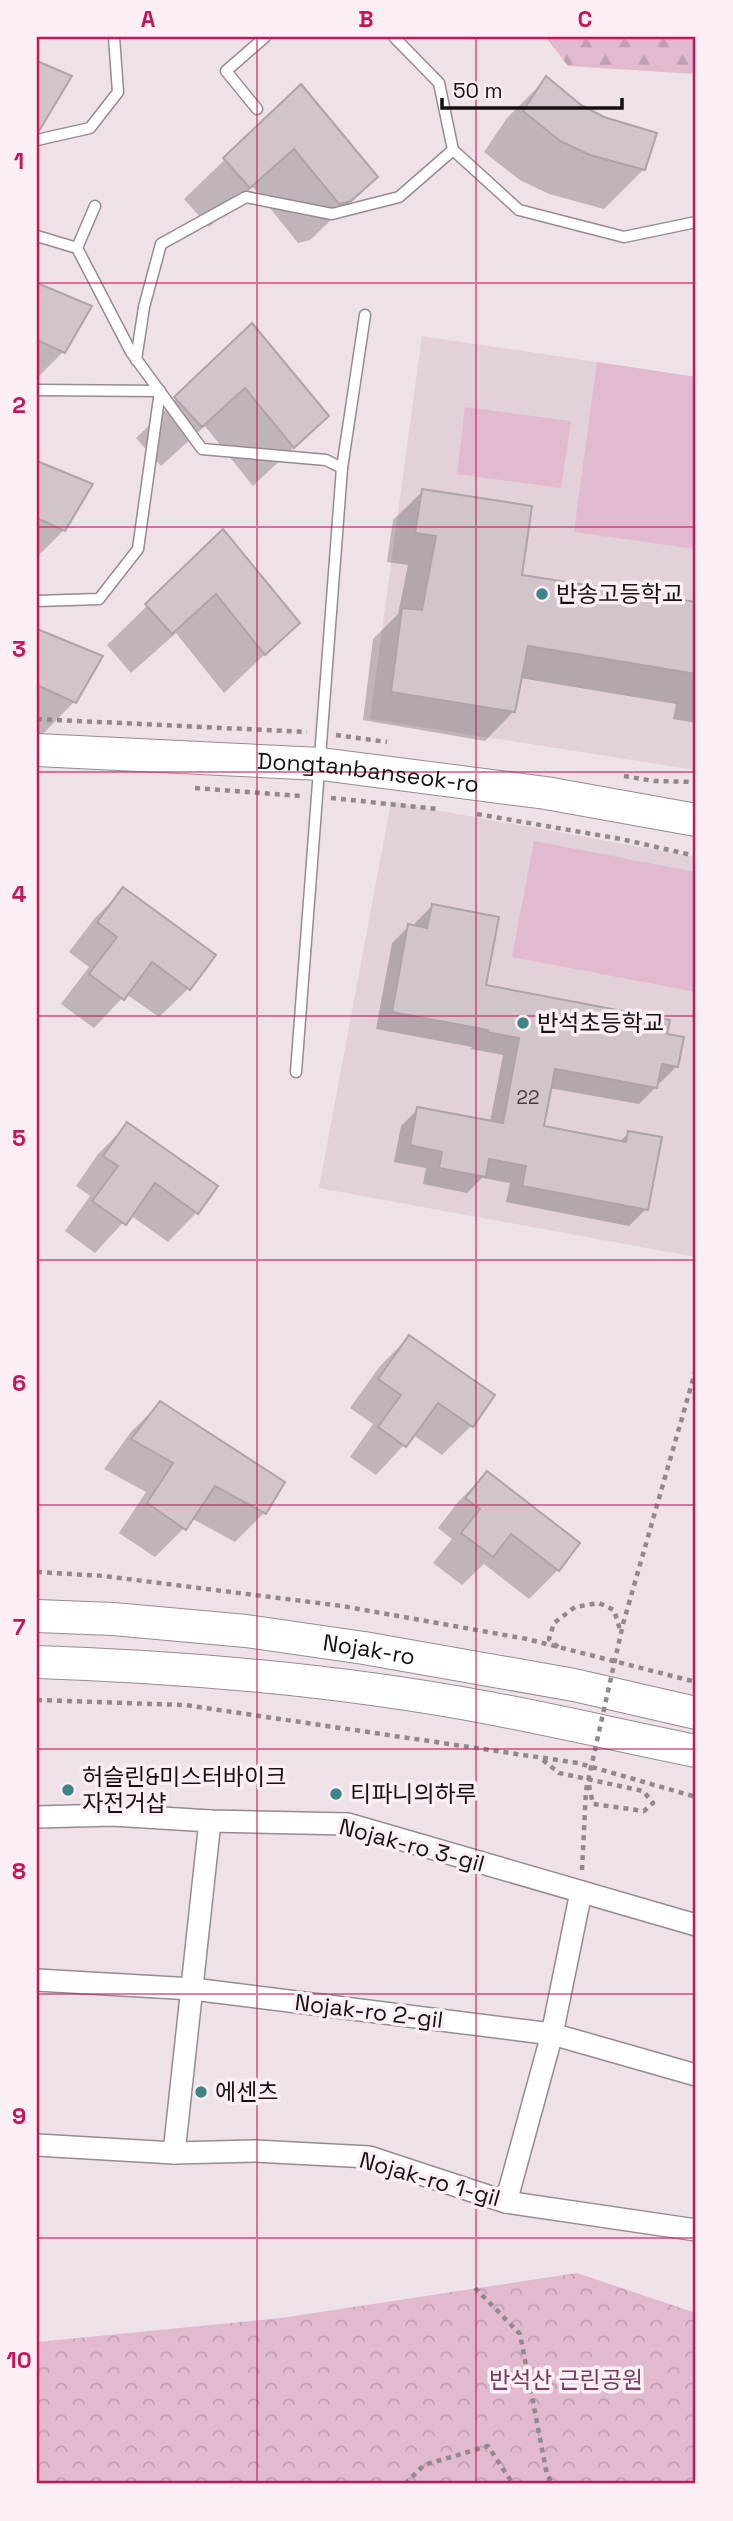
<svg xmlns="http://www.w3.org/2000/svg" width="733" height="2521" viewBox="0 0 733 2521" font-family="'Space Grotesk','Noto Sans KR',sans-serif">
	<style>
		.built { fill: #e2d0da }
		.forest { fill: url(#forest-firs) }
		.park { fill: url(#park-crowns) }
		.garden { fill: #e1bacf }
		.shadow { fill: #0003 }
		.building { fill: #d1c5cb; stroke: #afa3a9; stroke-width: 2 }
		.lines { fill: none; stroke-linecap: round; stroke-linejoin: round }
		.lane-casing { stroke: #968b91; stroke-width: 13 }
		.street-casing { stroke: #968b91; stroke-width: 24 }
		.secondary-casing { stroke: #968b91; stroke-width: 34 }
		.path { stroke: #92898e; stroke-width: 4.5; stroke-dasharray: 5 5; stroke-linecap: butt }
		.lane { stroke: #fff; stroke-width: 10 }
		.street { stroke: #fff; stroke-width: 21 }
		.secondary { stroke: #fff; stroke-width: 32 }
		.path-bridge { stroke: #92898e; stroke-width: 4.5; stroke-dasharray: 5 5; stroke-linecap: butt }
		.grid { fill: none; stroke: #c2185b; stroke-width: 2; stroke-opacity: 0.55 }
		.poi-dot { fill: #3d8587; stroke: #fbeef5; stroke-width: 2.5 }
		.labels { text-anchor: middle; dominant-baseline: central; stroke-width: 7; stroke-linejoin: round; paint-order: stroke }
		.number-label { font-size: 19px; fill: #443e41 }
		.poi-label { font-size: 23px; fill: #151113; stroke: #fbeef5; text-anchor: start }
		.street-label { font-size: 23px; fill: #151113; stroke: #fbeef5 }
		.park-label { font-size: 23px; fill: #773c5f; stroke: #fbeef5 }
		.neatline { fill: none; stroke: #c2185b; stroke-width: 2.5 }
		.grid-label { font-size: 23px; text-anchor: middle; font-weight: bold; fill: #c2185b }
	</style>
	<defs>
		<pattern id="forest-firs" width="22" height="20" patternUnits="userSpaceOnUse" patternTransform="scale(1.75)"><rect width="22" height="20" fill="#e1bacf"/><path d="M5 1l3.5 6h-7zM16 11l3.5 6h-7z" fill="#c09fb1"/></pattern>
		<pattern id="park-crowns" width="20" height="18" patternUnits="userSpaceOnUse" patternTransform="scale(1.75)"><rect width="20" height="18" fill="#e1bacf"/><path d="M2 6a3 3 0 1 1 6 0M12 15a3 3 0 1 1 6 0" fill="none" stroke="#c09fb1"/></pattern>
	</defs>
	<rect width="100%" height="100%" fill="#eee1e8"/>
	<g class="built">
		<path d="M422,336l274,41v393l-326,-51z"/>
		<path d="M391,802l305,55v400l-377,-69z"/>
	</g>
	<path class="forest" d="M546,37h150v37l-128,-8z"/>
	<path class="park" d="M577,2273l119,40v171h-659v-142l244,-24z"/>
	<g class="garden">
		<path d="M597,362l99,15v172l-122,-17z"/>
		<path d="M465,407l106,14 -10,67 -104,-14z"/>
		<path d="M534,841l162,31v120l-184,-35z"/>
	</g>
	<g class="shadow">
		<path d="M547,78l97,91 -40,40 -55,-15 -29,-14 -36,-28 23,-34z"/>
		<path d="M301,86l75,91 -66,63 -12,3 -45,-56 -44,40 -25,-28z"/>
		<path d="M37,285l53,22 -27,45 -26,26z"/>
		<path d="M252,326l75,90 -74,70 -48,-60 -44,40 -25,-28z"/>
		<path d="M37,463l53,22 -26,45 -27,27z"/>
		<path d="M423,491l97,86 176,27v119l-23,-4 3,-15 -156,-26 -6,33 -29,30 -122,-21 10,-81 25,-25 10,-49 -21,-3 6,-42z"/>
		<path d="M223,532l75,91 -74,70 -48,-60 -45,40 -24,-28z"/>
		<path d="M37,631l63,26 -26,45 -37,38z"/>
		<path d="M123,890l66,98 -30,29 -33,-23 -32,34 -33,-24 28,-37 -20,-15 25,-33z"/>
		<path d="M432,906l52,81 181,49 12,30 -17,17 -3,-1 -1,5 -17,17 -90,-16 -8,40 78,14 10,-9 17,76 -17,17 -123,-24 4,-19 -28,-5 -15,15 -44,-9 3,-16 -32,-6 7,-36 17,-17 72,13 13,-67 -32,-6 1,-2 -96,-18 16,-86 17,-17 6,1v-4z"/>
		<path d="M127,1125l70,87 -29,30 -38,-27 -35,38 -30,-22 25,-35 -14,-10 22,-32z"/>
		<path d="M409,1337l84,59 -22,30 -29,29 -29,-20 -37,40 -26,-18 23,-33 -23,-16 30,-42z"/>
		<path d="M160,1403l104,110 -29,29 -44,-24 -7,10 -29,29 -36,-24 27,-41 -42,-23 27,-37z"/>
		<path d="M487,1473l71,97 -29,29 -45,-35 -22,21 -29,-22 19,-24 -14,-11 20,-26z"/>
	</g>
	<g class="building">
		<path d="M37,61l35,15 -33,55 -2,1z"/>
		<path d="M546,76l35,29 23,12 53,16 -12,37 -55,-15 -30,-14 -37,-30z"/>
		<path d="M301,84l77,93 -27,24 -12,3 -45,-55 -44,39 -27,-30z"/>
		<path d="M37,283l55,23 -27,47 -28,-13z"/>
		<path d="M252,323l77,93 -35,32 -49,-60 -43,39 -28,-30z"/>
		<path d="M37,461l56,23 -28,47 -28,-13z"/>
		<path d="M422,489l110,17 -10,69 174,27v72l-168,-28 -13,66 -124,-20 11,-84 20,2 14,-74 -21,-3z"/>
		<path d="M223,529l77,94 -35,32 -49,-61 -44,40 -27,-30z"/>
		<path d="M37,629l66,27 -27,47 -39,-18z"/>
		<path d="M123,887l93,68 -26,35 -38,-28 -28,38 -35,-26 28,-37 -20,-15z"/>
		<path d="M432,904l67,13 -13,68 184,35 -3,14 17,3 -6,30 -16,-3 -5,24 -102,-19 -11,57 82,16 2,-11 34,6 -14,73 -126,-24 4,-20 -37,-7 -3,18 -47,-9 3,-16 -32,-7 7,-38 86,16 16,-85 -32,-6 1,-2 -96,-18 16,-88 19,4z"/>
		<path d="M127,1122l91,64 -20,28 -43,-31 -29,42 -34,-24 26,-35 -15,-10z"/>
		<path d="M409,1335l86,60 -22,32 -35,-24 -32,44 -28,-20 23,-32 -23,-16z"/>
		<path d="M160,1401l125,81 -19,32 -51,-28 -29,44 -39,-27 26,-40 -42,-24z"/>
		<path d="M487,1471l93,72 -21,28 -48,-37 -18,23 -32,-24 19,-24 -15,-11z"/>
	</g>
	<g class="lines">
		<g class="lane-casing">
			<g id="lane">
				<path d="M394,37l45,46 14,67 66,60 105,27 72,-15"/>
				<path d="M257,109l-31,-38 39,-34"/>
				<path d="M37,140l53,-12 28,-36 -4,-55"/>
				<path d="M37,236l40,12 54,104 71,97 124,11 16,8"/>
				<path d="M77,248l18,-42"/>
				<path d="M136,360l8,-53 17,-63 85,-47 86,17 67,-17 54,-47"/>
				<path d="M37,390l123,1 -22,158 -39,50 -62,2"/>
				<path d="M296,1072l46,-604 23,-153"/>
			</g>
		</g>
		<g class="street-casing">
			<g id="street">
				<path d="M37,1817l76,-2 97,6 138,3 348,101"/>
				<path d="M37,1980l156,9 359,45 144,41"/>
				<path d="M37,2145l137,8 81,-2 114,6 137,45 190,28"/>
				<path d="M174,2153l36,-332"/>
				<path d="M506,2202l46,-168 29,-142"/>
			</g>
		</g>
		<g class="secondary-casing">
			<g id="secondary">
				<path id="s1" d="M37,750l284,14 225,29 150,27"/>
				<path id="s2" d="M37,1616l76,3 133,12 118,17 210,37 122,28"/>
				<path d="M37,1662c151,5 303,18 452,46 69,13 138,29 207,43"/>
			</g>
		</g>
		<g class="path">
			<path d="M37,719l270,13"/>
			<path d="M336,735l51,7"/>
			<path d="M624,776l30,5 42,1"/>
			<path d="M195,788l106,8"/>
			<path d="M331,798l106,11"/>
			<path d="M477,814l144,25 75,17"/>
			<path d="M37,1572l67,4 238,30 185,33 169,43"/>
			<path d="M623,1624l73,-255"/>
			<path d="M558,1647l-9,-8 5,-16 21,-16 24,-4 15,7 7,23"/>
			<path d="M37,1700l148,5 393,58 118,34"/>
			<path d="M543,1760l16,13 84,18 10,12 -9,8 -51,-7 -5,-23"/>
			<path d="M582,1870l4,-80"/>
			<path d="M475,2288l45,46 27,141 6,9"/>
			<path d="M405,2484l19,-19 64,-19 25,38"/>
		</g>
		<use href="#lane" class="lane"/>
		<use href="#street" class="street"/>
		<use href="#secondary" class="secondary"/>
		<path class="path-bridge" d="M586,1790l37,-166"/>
	</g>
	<path class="grid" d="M257,37v2447M476,37v2447M37,283h659M37,527h659M37,772h659M37,1016h659M37,1260h659M37,1505h659M37,1749h659M37,1994h659M37,2238h659"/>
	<g class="poi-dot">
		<circle cx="542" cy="594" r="7"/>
		<circle cx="523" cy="1023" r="7"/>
		<circle cx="68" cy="1790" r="7"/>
		<circle cx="336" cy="1794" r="7"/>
		<circle cx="201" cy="2092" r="7"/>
	</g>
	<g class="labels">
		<g class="number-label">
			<text x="528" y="1097">22</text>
		</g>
		<g class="poi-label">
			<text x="556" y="594">반송고등학교</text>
			<text x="537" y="1023">반석초등학교</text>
			<text x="82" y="1777">허슬린&amp;미스터바이크<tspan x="82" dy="26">자전거샵</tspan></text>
			<text x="350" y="1794">티파니의하루</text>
			<text x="215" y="2092">에센츠</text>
		</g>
		<g class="street-label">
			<text stroke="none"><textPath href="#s1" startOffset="332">Dongtanbanseok-ro</textPath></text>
			<text stroke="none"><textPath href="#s2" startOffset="334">Nojak-ro</textPath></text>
			<text transform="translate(412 1845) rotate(15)">Nojak-ro 3-gil</text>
			<text transform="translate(369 2011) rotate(7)">Nojak-ro 2-gil</text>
			<text transform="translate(430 2179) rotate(16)">Nojak-ro 1-gil</text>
		</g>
		<g class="park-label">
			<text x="566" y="2380">반석산 근린공원</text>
		</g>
	</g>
	<rect width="733" height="2521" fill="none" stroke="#fbeef5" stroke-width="77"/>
	<path d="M442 98v10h180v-10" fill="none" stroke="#151113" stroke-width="3.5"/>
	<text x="453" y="98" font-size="21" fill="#151113" stroke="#fbeef5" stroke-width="5" paint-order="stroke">50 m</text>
	<rect x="38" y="38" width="656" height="2444" class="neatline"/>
	<g class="grid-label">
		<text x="148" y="27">A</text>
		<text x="366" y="27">B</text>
		<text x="585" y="27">C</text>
		<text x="19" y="169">1</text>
		<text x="19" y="413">2</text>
		<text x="19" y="657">3</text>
		<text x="19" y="902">4</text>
		<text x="19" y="1146">5</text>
		<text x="19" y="1391">6</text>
		<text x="19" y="1635">7</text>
		<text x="19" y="1879">8</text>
		<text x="19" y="2124">9</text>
		<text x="19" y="2368">10</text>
	</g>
</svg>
